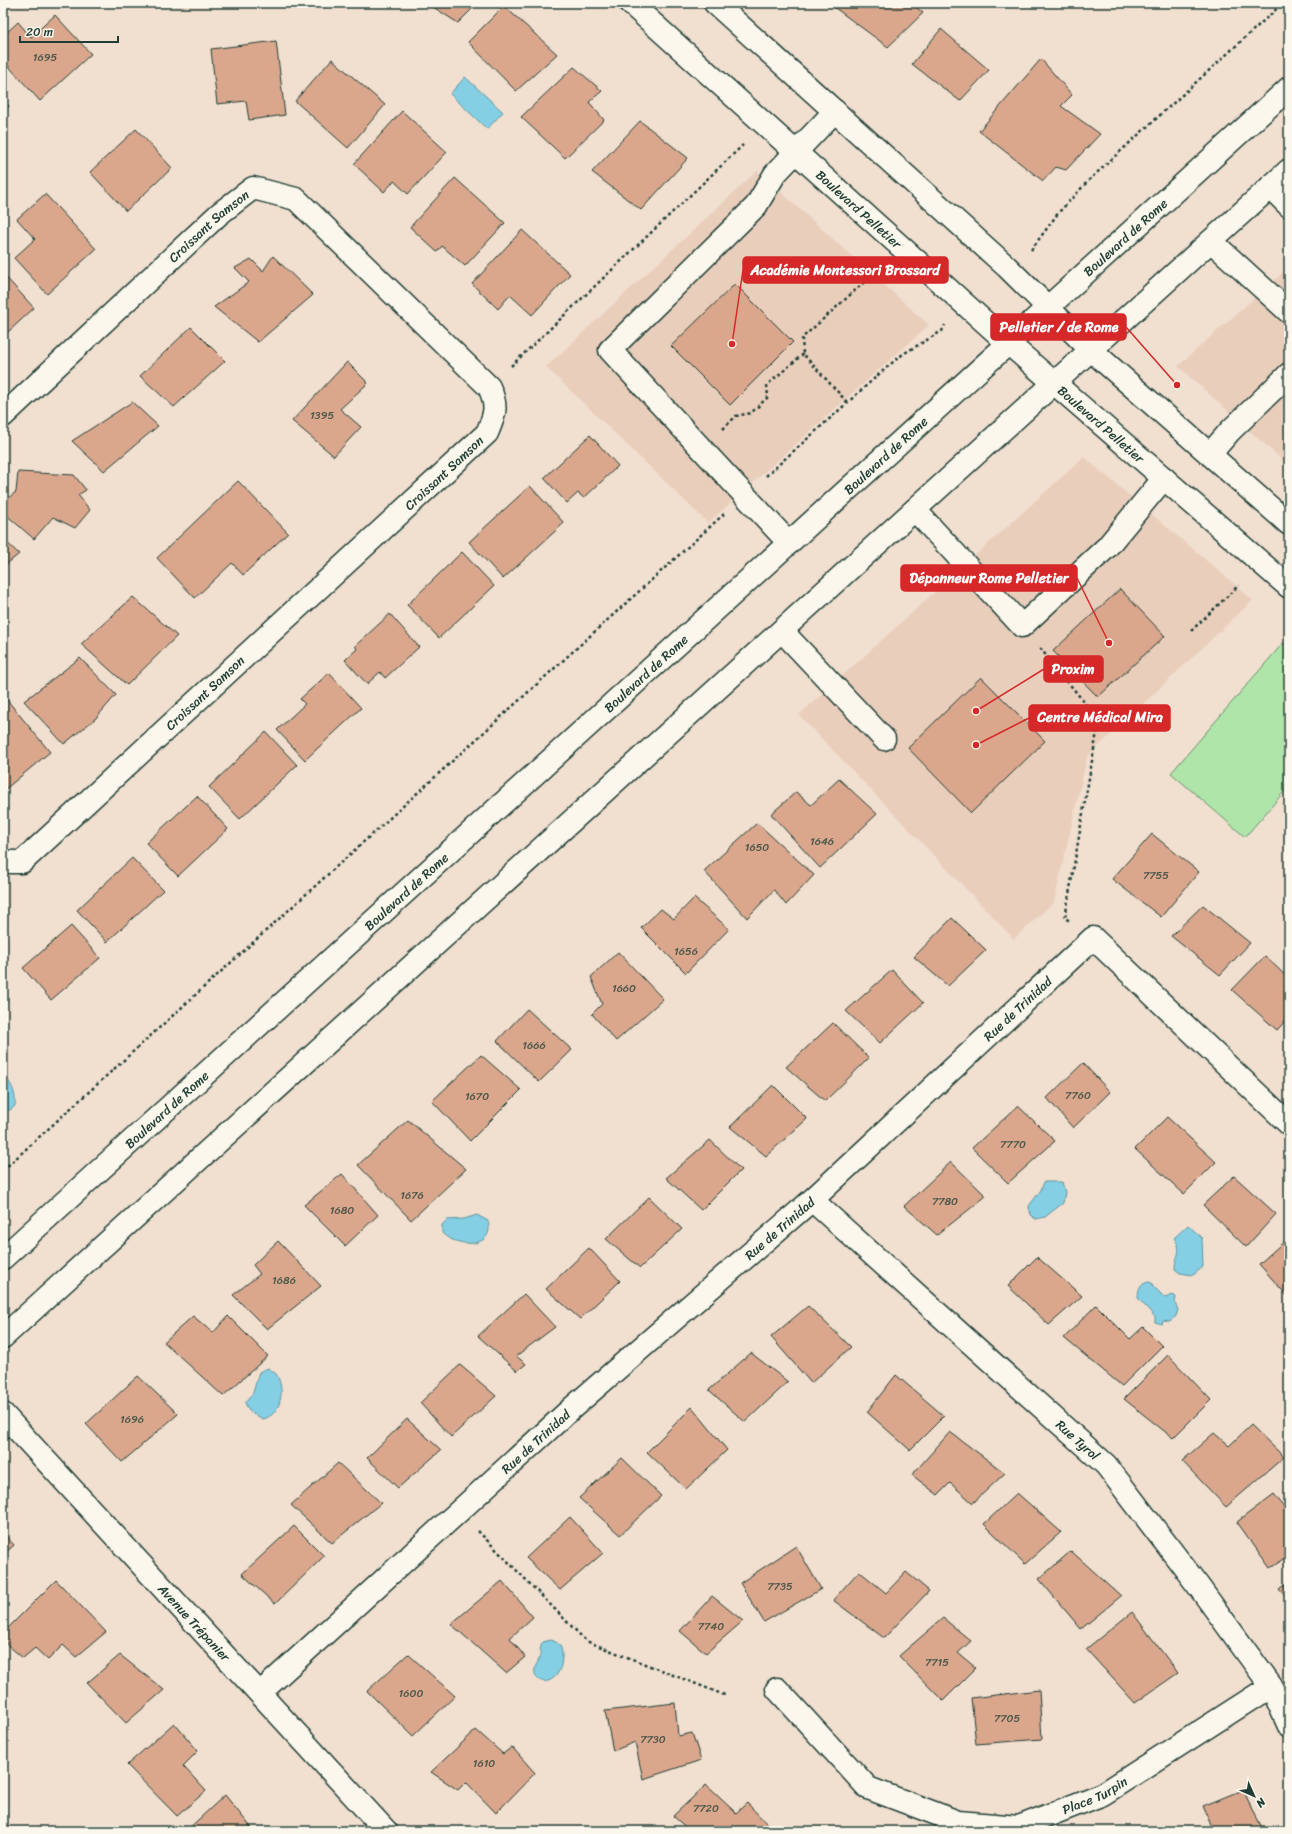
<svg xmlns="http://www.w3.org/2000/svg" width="1292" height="1834" viewBox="0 0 1292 1834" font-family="Sriracha,sans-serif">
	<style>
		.built { fill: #eacebc }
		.green { fill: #afe5a8; stroke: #67916e }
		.water { fill: #85cfe5; stroke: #5c959e }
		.building { fill: #daa78d; stroke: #1f3d34 }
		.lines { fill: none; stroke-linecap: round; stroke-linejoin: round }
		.minor-casing { stroke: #1f3d34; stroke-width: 25 }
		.major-casing { stroke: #1f3d34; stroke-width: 25 }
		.path { stroke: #1f3d34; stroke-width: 2.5; stroke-dasharray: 3 3; stroke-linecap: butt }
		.minor { stroke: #fbf7ec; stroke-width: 22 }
		.major { stroke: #fbf7ec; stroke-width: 22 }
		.labels { text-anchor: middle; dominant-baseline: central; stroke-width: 4; stroke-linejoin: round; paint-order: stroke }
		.number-label { font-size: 11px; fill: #4e584a }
		.street-label { font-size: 13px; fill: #1f3d34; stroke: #fbf7ec }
		.leader { fill: none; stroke: #d62828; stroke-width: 1.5 }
		.callout-dot { fill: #d62828; stroke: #fbf7ec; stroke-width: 1.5 }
		.callout { fill: #d62828; stroke: #d62828; stroke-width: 1.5 }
		.callout-label { font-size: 14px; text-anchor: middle; font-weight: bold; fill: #fff }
	</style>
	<rect width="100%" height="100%" fill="#f1dfd0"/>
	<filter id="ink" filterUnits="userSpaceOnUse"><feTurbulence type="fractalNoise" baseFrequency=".025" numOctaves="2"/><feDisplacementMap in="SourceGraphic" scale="8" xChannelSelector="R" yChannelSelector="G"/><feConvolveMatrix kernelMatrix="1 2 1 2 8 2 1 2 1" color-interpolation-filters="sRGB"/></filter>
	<g filter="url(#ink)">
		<g class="built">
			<path d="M757,171l172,154 -221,198 -162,-156z"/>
			<path d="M1289,267v199l-111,-100z"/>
			<path d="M1084,457l169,143 -166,157 -33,145 -40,37 -215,-224z"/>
		</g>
		<path class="green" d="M1283,643l6,5v138l-44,51 -74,-64z"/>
		<g class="water">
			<path d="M465,77l38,35 -16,17 -37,-35z"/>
			<path d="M3,1074c9,11 13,18 12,32l-5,4h-7z"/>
			<path d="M1044,1182h18l3,10 -2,11 -18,14 -9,2 -6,-4 -1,-9 12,-16z"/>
			<path d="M477,1215l11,6c8,29 -33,26 -46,12v-8l5,-5 17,-1z"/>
			<path d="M1188,1225l14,13 1,29 -10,8 -13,-2 -5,-4c0,-14 9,-17 -1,-31z"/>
			<path d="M1148,1282l4,1 1,3 12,12 8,-3 3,2 -1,6 3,7 -2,6 -6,6 -7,-1 -1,3 -7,-2v-5l-17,-19c0,-7 2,-14 10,-16z"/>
			<path d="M268,1368c2,2 6,4 8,6 10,15 5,41 -13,45l-14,-8 -4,-8 8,-10 6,-21z"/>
			<path d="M551,1640c9,3 11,7 11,16 0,31 -30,32 -27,12 1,-4 4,-7 5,-11 1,-6 -1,-9 3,-15z"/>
		</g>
		<g class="building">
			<path d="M427,3h51l-20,20z"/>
			<path d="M833,3h78l12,10 -35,34 -57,-42z"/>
			<path d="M504,6l53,48 -41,37 -48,-49z"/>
			<path d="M55,15l36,39 -51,47 -37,-41v-24l15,-14 13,15z"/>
			<path d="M941,29l48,41 -29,31 -48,-37z"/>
			<path d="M276,41l9,74 -36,5 -3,-19 -29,3 -6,-55z"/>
			<path d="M332,59l53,46 -37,43 -53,-47z"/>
			<path d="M1041,59l31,36 -11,11 39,28 -34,36 -10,-3 -13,14 -64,-50z"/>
			<path d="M574,67l28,24 -13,11 15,18 -39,38 -44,-41z"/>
			<path d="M3,100l6,6 -6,7z"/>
			<path d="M402,111l45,41 -39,42 -14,-13 -10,11 -30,-28z"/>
			<path d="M640,121l48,37 -47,52 -49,-38z"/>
			<path d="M136,129l36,39 -46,43 -36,-39z"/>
			<path d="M455,178l50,45 -40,43 -23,-20 -5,6 -27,-25z"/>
			<path d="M45,194l51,55 -49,45 -33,-36 21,-19 -18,-20z"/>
			<path d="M522,230l48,44 -38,41 -22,-20 -12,14 -26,-25z"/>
			<path d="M273,256l40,39 -55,47 -44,-35 35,-25 -14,-14 16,-9 12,12z"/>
			<path d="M3,274l31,34 -27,25 -4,-4z"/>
			<path d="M735,284l58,58 -63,63 -59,-59z"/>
			<path d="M191,327l34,34 -51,46 -34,-31z"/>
			<path d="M347,362l21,21 -28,26 21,18 -27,29 -42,-35z"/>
			<path d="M132,402l26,24 -54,45 -32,-30z"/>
			<path d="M590,435l28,31 -34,32 -6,-5 -11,10 -23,-25z"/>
			<path d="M18,472l56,3 12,15 -8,5 12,15 -15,18 -22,-11 -19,22 -31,-27v-10l13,-10z"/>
			<path d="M238,481l50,52 -45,42 -11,-12 -37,35 -38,-40z"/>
			<path d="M530,486l34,37 -61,56 -34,-37z"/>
			<path d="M3,539l16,15 -16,13z"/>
			<path d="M462,552l32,34 -55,52 -32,-33z"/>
			<path d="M1120,589l45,47 -67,61 -45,-46z"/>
			<path d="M133,597l44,39 -50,49 -46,-41z"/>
			<path d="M390,614l29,33 -34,31 -5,-6 -13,12 -22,-24 12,-11 -2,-3z"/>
			<path d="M80,658l36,37 -20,23 -32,26 -40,-43z"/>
			<path d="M329,673l32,35 -56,52 -28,-30 28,-26 -5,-5z"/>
			<path d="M981,677l64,64 -74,72 -63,-65z"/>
			<path d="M3,695l47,57 -47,39z"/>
			<path d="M266,732l31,33 -57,54 -31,-32z"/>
			<path d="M839,779l38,35 -57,54 -49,-54 25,-22 15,13z"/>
			<path d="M197,796l31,33 -50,47 -32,-33z"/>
			<path d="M757,823l57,52 -28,30 -12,-15 -27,28 -43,-47z"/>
			<path d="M1152,834l47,38 -38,45 -49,-38z"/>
			<path d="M132,858l31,32 -56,52 -30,-32z"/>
			<path d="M694,898l35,31 -43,44 -45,-45 20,-19 13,10z"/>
			<path d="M1203,905l47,38 -30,32 -49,-39z"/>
			<path d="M952,918l34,32 -38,36 -34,-29z"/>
			<path d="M71,926l29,32 -49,42 -28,-32z"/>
			<path d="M618,952l45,47 -47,42 -24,-27 10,-10 -11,-27z"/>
			<path d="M1265,956l24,23v38l-12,13 -45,-40z"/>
			<path d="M892,970l31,33 -43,40 -34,-32z"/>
			<path d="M527,1009l45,41 -33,32 -42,-41z"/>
			<path d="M833,1023l36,35 -44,43 -39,-34z"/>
			<path d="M481,1055l40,35 -51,51 -38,-40z"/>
			<path d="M1083,1063l27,29 -37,36 -26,-30z"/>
			<path d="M773,1085l34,34 -41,37 -36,-29z"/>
			<path d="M1018,1106l37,35 -47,42 -36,-35z"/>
			<path d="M1167,1117l49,45 -32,32 -49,-45z"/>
			<path d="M408,1120l58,49 -55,51 -53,-55z"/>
			<path d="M710,1140l31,30 -40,40 -35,-32z"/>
			<path d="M951,1162l35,34 -49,39 -33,-29z"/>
			<path d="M342,1174l36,41 -33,31 -41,-41z"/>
			<path d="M1234,1176l42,38 -30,33 -43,-42z"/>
			<path d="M649,1197l33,32 -42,39 -34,-29z"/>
			<path d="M1289,1237v61l-30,-34z"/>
			<path d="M278,1241l43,45 -54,43 -34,-34 27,-21 -7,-9z"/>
			<path d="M589,1248l31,33 -40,38 -34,-30z"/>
			<path d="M1037,1257l45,39 -33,29 -41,-39z"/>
			<path d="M524,1294l31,33 -39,29 10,8 -9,7 -39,-35z"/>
			<path d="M1096,1305l34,34 13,-12 19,19 -40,40 -58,-48z"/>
			<path d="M808,1306l43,41 -40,36 -40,-46z"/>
			<path d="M193,1316l20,17 15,-17 40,40 -45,40 -59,-54z"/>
			<path d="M751,1353l37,29 -43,40 -36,-32z"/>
			<path d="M1168,1355l43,45 -38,38 -49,-39z"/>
			<path d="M460,1365l36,31 -45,41 -31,-34z"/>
			<path d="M896,1375l48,41 -34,34 -43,-38z"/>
			<path d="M138,1376l40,38 -56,48 -36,-38z"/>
			<path d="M692,1407l35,43 -41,39 -39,-37z"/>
			<path d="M407,1419l34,31 -43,38 -31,-30z"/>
			<path d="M1251,1425l33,32 -58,50 -44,-46 32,-28 15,13z"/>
			<path d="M950,1432l55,41 -32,30 -23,-20 -12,12 -26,-20z"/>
			<path d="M622,1458l39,38 -41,39 -41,-37z"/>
			<path d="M338,1463l43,40 -49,40 -41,-38z"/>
			<path d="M1017,1493l44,39 -36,32 -41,-40z"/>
			<path d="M1274,1494l15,19v42l-19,13 -33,-46z"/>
			<path d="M570,1517l33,36 -43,37 -34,-32z"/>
			<path d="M294,1526l30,30 -49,48 -33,-30z"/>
			<path d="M3,1533l11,12 -11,10z"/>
			<path d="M796,1546l25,43 -57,33 -24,-39z"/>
			<path d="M1071,1551l50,45 -40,33 -42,-50z"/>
			<path d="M859,1571l27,22 20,-21 23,19 -45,47 -51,-38z"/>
			<path d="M56,1580l50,52 -30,25 -13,-12 -15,15 -13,-12 -12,10 -20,-17v-8z"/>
			<path d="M502,1581l31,36 -23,21 15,19 -19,16 -55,-49z"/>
			<path d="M1289,1581v20l-10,-12z"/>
			<path d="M712,1596l31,25 -37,32 -26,-22z"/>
			<path d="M1132,1612l46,61 -43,30 -49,-54z"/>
			<path d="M943,1618l28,23 -13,12 18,15 -33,33 -44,-45z"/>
			<path d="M408,1654l47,42 -42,40 -46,-45z"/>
			<path d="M120,1655l44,35 -38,33 -39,-40z"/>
			<path d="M1039,1690l3,49 -66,5 -5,-46z"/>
			<path d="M675,1703l3,33 14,-3 9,27 -58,19 -8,-37 -22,9 -8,-40z"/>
			<path d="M174,1723l24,28 -15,15 23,25 -29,25 -50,-51z"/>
			<path d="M476,1730l27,24 9,-7 23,26 -39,40 -30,-31 -8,8 -27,-18z"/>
			<path d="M706,1785l30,28 11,-10 22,23 -5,5h-74l-17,-15z"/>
			<path d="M1242,1790l22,41h-50l-11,-25z"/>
			<path d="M225,1795l29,36h-68z"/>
		</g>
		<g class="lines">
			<g class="minor-casing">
				<g id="minor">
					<path id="s1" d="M630,3l378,340 281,244"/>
					<path d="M715,3l292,264 84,83 198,174"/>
					<path d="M1270,187l19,19"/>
					<path d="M1211,241l78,71"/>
					<path id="s2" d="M3,416l216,-202 34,-26 43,11 193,188c9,19 6,28 -2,46l-465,429h-19"/>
					<path d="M1210,454l20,-23 59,-57"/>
					<path d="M915,510l107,116 85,-79 57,-69"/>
					<path d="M789,543l-179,-193 146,-144 19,-32 60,-63"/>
					<path d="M782,631l102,108"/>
					<path id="s3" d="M812,1200l294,265 93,122 72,99 18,40"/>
					<path id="s4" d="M3,1414l383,417"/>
					<path id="s5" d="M777,1689l91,99 90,34 61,5 84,-33 168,-108"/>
					<path id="s6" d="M260,1693l312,-285 240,-208 281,-262 196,186"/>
				</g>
			</g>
			<g class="major-casing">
				<g id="major">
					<path id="s7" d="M3,1258l1286,-1170"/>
					<path d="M3,1337l1286,-1167"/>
				</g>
			</g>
			<g class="path">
				<path d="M1031,250l28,-38 31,-33 193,-176"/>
				<path d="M511,366l232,-221"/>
				<path d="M847,402l-44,-48 -1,-16 77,-69"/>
				<path d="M723,429l13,-13 15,-3 17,-16 -1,-12 36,-31"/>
				<path d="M766,476l121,-109 16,-13 39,-23 3,-6"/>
				<path d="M1191,631l48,-46"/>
				<path d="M1040,648l49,60 9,18 -33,192 5,3"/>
				<path d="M3,1170l721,-656"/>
				<path d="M478,1531l108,110 141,55"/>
			</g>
			<use href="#minor" class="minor"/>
			<use href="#major" class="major"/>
		</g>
	</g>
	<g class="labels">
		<g class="number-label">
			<text x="45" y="57">1695</text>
			<text x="322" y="415">1395</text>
			<text x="822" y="841">1646</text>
			<text x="757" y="847">1650</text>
			<text x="1156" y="875">7755</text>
			<text x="686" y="951">1656</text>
			<text x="624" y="988">1660</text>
			<text x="534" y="1045">1666</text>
			<text x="1078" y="1095">7760</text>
			<text x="477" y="1096">1670</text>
			<text x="1013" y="1144">7770</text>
			<text x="412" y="1195">1676</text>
			<text x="945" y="1201">7780</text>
			<text x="342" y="1210">1680</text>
			<text x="284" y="1280">1686</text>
			<text x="132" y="1419">1696</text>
			<text x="780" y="1586">7735</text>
			<text x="711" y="1626">7740</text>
			<text x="937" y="1662">7715</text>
			<text x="411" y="1693">1600</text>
			<text x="1007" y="1718">7705</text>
			<text x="653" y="1739">7730</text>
			<text x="484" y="1763">1610</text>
			<text x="706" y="1808">7720</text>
		</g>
		<g class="street-label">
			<text stroke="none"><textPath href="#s1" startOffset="308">Boulevard Pelletier</textPath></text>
			<text stroke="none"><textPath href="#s2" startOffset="280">Croissant Samson</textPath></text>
			<text stroke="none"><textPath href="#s7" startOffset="1517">Boulevard de Rome</textPath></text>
			<text stroke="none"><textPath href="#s1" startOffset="632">Boulevard Pelletier</textPath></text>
			<text stroke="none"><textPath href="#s7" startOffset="1193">Boulevard de Rome</textPath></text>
			<text transform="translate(444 473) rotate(-43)">Croissant Samson</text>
			<text stroke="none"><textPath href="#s7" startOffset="869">Boulevard de Rome</textPath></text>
			<text transform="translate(205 693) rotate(-43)">Croissant Samson</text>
			<text stroke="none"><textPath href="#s7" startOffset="545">Boulevard de Rome</textPath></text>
			<text stroke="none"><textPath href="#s6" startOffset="1021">Rue de Trinidad</textPath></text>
			<text stroke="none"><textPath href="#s7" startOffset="221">Boulevard de Rome</textPath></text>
			<text stroke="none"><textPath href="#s6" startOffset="697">Rue de Trinidad</textPath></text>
			<text stroke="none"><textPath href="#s3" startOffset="358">Rue Tyrol</textPath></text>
			<text stroke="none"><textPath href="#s6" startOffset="373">Rue de Trinidad</textPath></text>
			<text stroke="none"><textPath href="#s4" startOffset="283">Avenue Trépanier</textPath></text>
			<text stroke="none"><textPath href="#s5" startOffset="374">Place Turpin</textPath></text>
		</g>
	</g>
	<path class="leader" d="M732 344L743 270M1177 385L1126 327M1109 643L1077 578M976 711L1044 669M976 745L1029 718"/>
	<g class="callout-dot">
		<circle cx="732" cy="344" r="4"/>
		<circle cx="1177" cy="385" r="4"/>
		<circle cx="1109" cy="643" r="4"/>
		<circle cx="976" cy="711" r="4"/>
		<circle cx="976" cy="745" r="4"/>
	</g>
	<g class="callout">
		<rect x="743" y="257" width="205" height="26" rx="4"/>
		<rect x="991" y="314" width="135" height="26" rx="4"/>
		<rect x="901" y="565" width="176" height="26" rx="4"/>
		<rect x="1044" y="656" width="59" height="26" rx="4"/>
		<rect x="1029" y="705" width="141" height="26" rx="4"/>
	</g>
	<g class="callout-label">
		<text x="845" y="275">Académie Montessori Brossard</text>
		<text x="1059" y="332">Pelletier / de Rome</text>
		<text x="989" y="583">Dépanneur Rome Pelletier</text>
		<text x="1073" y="674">Proxim</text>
		<text x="1100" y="722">Centre Médical Mira</text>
	</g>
	<rect width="1292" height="1834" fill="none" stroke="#fbf7ec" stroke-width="16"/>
	<rect x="8" y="8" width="1276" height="1818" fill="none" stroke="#1f3d34" stroke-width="1.5" filter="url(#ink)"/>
	<g transform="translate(1254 1796) rotate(135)" stroke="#fbf7ec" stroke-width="3" paint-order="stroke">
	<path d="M0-3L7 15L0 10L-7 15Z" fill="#1f3d34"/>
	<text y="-6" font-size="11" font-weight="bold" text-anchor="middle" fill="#1f3d34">N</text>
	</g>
	<path d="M20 36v6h98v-6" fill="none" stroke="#1f3d34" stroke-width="2"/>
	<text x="26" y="36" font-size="12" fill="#1f3d34" stroke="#fbf7ec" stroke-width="3" paint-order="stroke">20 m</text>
</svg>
